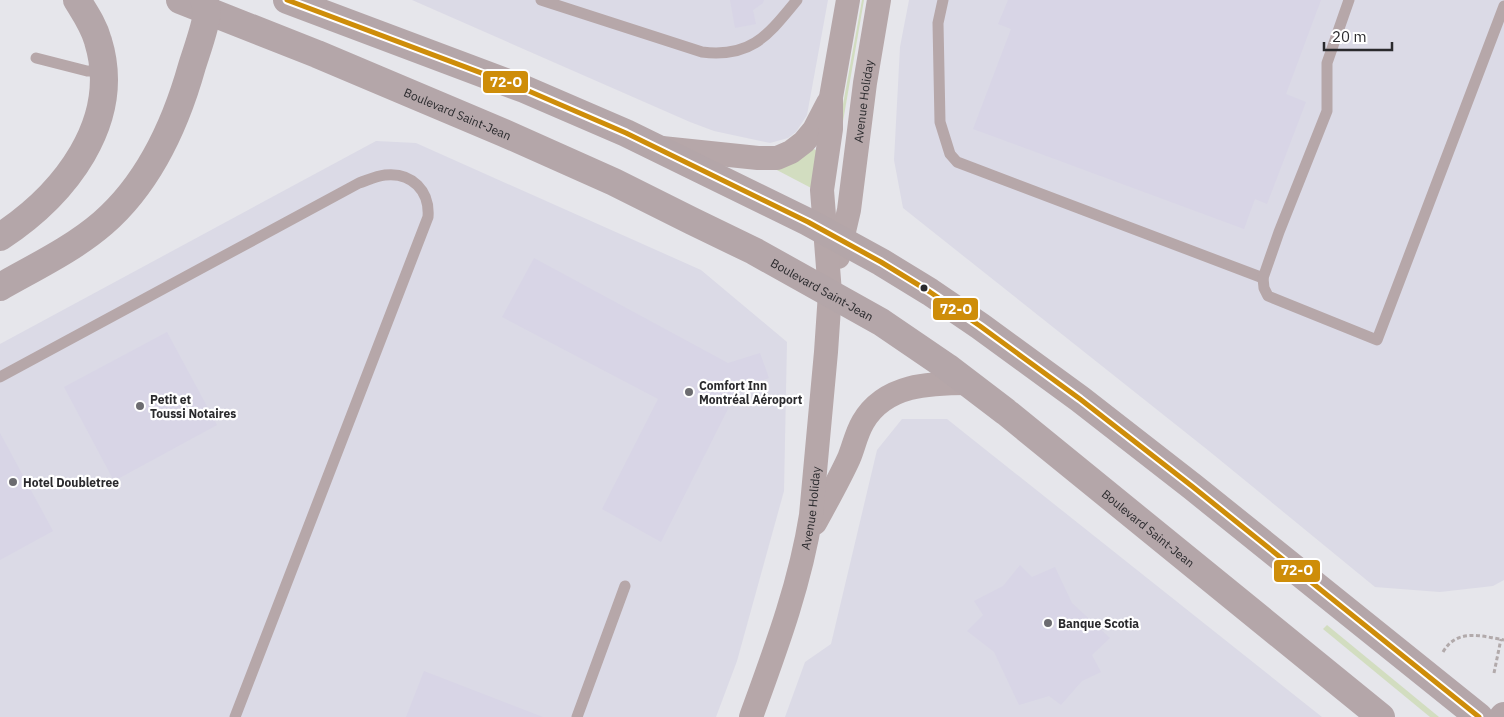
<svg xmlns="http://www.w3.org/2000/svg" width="1504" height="717" viewBox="0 0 1504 717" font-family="'IBM Plex Sans',sans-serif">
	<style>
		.built { fill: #dbdae6 }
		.green { fill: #d2ddc0 }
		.building { fill: #d8d5e6 }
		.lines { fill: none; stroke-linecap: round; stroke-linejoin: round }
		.path { stroke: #b2aaab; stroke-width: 3; stroke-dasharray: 4 2.5; stroke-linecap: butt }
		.lane { stroke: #b6a7a9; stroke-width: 11 }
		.street { stroke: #b6a7a9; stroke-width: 24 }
		.secondary { stroke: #b4a6a9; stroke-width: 28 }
		.bus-1-casing { stroke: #fff; stroke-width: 9 }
		.bus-1 { stroke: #ce8d09; stroke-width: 5 }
		.bus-dot { fill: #2a2a2d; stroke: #fff; stroke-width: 2 }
		.poi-dot { fill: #6c6c70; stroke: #fff; stroke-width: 2 }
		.labels { text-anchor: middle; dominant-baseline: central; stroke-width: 4.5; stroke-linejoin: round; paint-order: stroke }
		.street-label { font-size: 12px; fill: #2a2a2d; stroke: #fff }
		.poi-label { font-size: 12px; font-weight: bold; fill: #2a2a2d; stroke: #fff; text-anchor: start }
		.line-badge { stroke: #fff; stroke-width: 2 }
		.badge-label { font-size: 14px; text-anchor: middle; font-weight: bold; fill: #fff }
	</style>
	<rect width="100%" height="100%" fill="#e6e6eb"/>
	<g class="built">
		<path d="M412,0h416l-21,115 -11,17 -8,6 -18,5 -56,-12 -24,-9z"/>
		<path d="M909,0h595v580l-11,6 -53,6 -65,-5 -166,-136 -306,-243 -9,-48 6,-113z"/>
		<path d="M376,141l40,2 285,127 86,72 -3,149 -47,170 -21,56h-716v-373z"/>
		<path d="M902,419h45l375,298h-537l20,-55 26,-18 46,-194z"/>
	</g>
	<g class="green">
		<path d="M862,0h2l-27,156 5,-46z"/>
		<path d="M814,149l5,3 -4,38 -42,-22 23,-7z"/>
		<path d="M1327,625l112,92h-9l-107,-88z"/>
	</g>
	<g class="building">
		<path d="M730,0h34l-1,3 -10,7 3,14 -21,4z"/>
		<path d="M1008,0h313l-35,94 20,8 -39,102 -12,-5 -11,30 -271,-100 38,-100 -13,-5z"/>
		<path d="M534,258l194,105 32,-10 9,25 -31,11 -77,153 -59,-33 56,-110 -156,-82z"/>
		<path d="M167,332l50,93 -103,56 -50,-94z"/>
		<path d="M0,433l53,98 -53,29z"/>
		<path d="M1020,565l12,12 23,-10 17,36 38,35 -18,17 9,17 -19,9 -21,24 -12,-9 -30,9 -25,-53 -27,-21 16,-16 -9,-14 29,-15z"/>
		<path d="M424,671l119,46h-137z"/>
	</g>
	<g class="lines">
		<g class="path">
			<path d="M1443,652c14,-24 39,-16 61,-12"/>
			<path d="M1494,673l7,-34"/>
		</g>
		<g class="lane">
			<path d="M541,0l161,52c50,6 66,-17 95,-52"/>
			<path d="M943,0l-5,23 2,99 10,32 7,8 306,116"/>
			<path d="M1349,0l-22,63v48l-48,121 -16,46 1,10 4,8 109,44 127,-334"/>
			<path d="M36,58l51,13h16"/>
			<path d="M0,377l359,-194c9,-3 17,-7 26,-8 27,-3 45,16 43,42l-193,500"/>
			<path d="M577,717l48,-131"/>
		</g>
		<g class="street">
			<path d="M662,148l96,10h19l14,-6 13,-10 10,-12 14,-27"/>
			<path id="s1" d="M838,257l11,-47 16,-127 14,-83"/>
			<path d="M815,523c12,-22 24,-43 34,-65 5,-12 7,-24 14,-36 22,-38 67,-39 106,-39"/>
			<path id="s2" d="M751,717c24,-66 49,-132 60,-202l15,-163 4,-59 -8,-103 9,-61v-32l17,-97"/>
		</g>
		<g class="secondary">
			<path id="s3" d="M180,0l137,54 187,79 110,49 78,39 62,30 127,71 66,45 59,45 375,305"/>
			<path d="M287,0l237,89 102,44 182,89 73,40 49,30 50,34 100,73 113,88 286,230"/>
			<path d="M0,237c64,-42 123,-115 98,-196 -4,-15 -13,-28 -21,-41"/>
			<path d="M0,287c35,-20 73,-38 103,-64 46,-40 73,-100 89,-157 4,-13 15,-43 15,-55 0,-3 -2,-8 -3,-11"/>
			<path d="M1503,717l1,-1"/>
		</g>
		<g class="bus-1-casing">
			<path id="bus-1" d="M287,0l237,89 102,44 182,89 73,40 49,30 50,34 100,73 113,88 286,230"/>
		</g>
		<use href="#bus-1" class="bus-1"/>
	</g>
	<circle class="bus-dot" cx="924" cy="288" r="4.5"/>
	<g class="poi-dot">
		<circle cx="689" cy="392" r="5"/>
		<circle cx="140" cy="406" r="5"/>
		<circle cx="13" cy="482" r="5"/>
		<circle cx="1048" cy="623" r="5"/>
	</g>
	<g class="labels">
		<g class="street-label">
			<text stroke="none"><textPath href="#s1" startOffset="158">Avenue Holiday</textPath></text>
			<text stroke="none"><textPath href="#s3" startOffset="300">Boulevard Saint-Jean</textPath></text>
			<text stroke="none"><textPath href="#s3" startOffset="705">Boulevard Saint-Jean</textPath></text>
			<text stroke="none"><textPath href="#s2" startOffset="218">Avenue Holiday</textPath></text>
			<text stroke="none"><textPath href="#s3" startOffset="1110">Boulevard Saint-Jean</textPath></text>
		</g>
		<g class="poi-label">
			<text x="699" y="385">Comfort Inn<tspan x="699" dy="14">Montréal Aéroport</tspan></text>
			<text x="150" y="399">Petit et<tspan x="150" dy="14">Toussi Notaires</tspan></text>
			<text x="23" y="482">Hotel Doubletree</text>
			<text x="1058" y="623">Banque Scotia</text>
		</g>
	</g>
	<g class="line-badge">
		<rect x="482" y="70" width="47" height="24" rx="5" fill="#ce8d09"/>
		<rect x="932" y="297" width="47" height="24" rx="5" fill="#ce8d09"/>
		<rect x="1273" y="559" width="48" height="24" rx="5" fill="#ce8d09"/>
	</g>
	<g class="badge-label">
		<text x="506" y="87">72-O</text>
		<text x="956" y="314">72-O</text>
		<text x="1297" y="575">72-O</text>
	</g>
	<path d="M1324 42v8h68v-8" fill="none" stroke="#2a2a2d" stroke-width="2.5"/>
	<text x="1332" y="42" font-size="15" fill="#2a2a2d" stroke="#ffffff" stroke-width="4" paint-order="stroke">20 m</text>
</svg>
